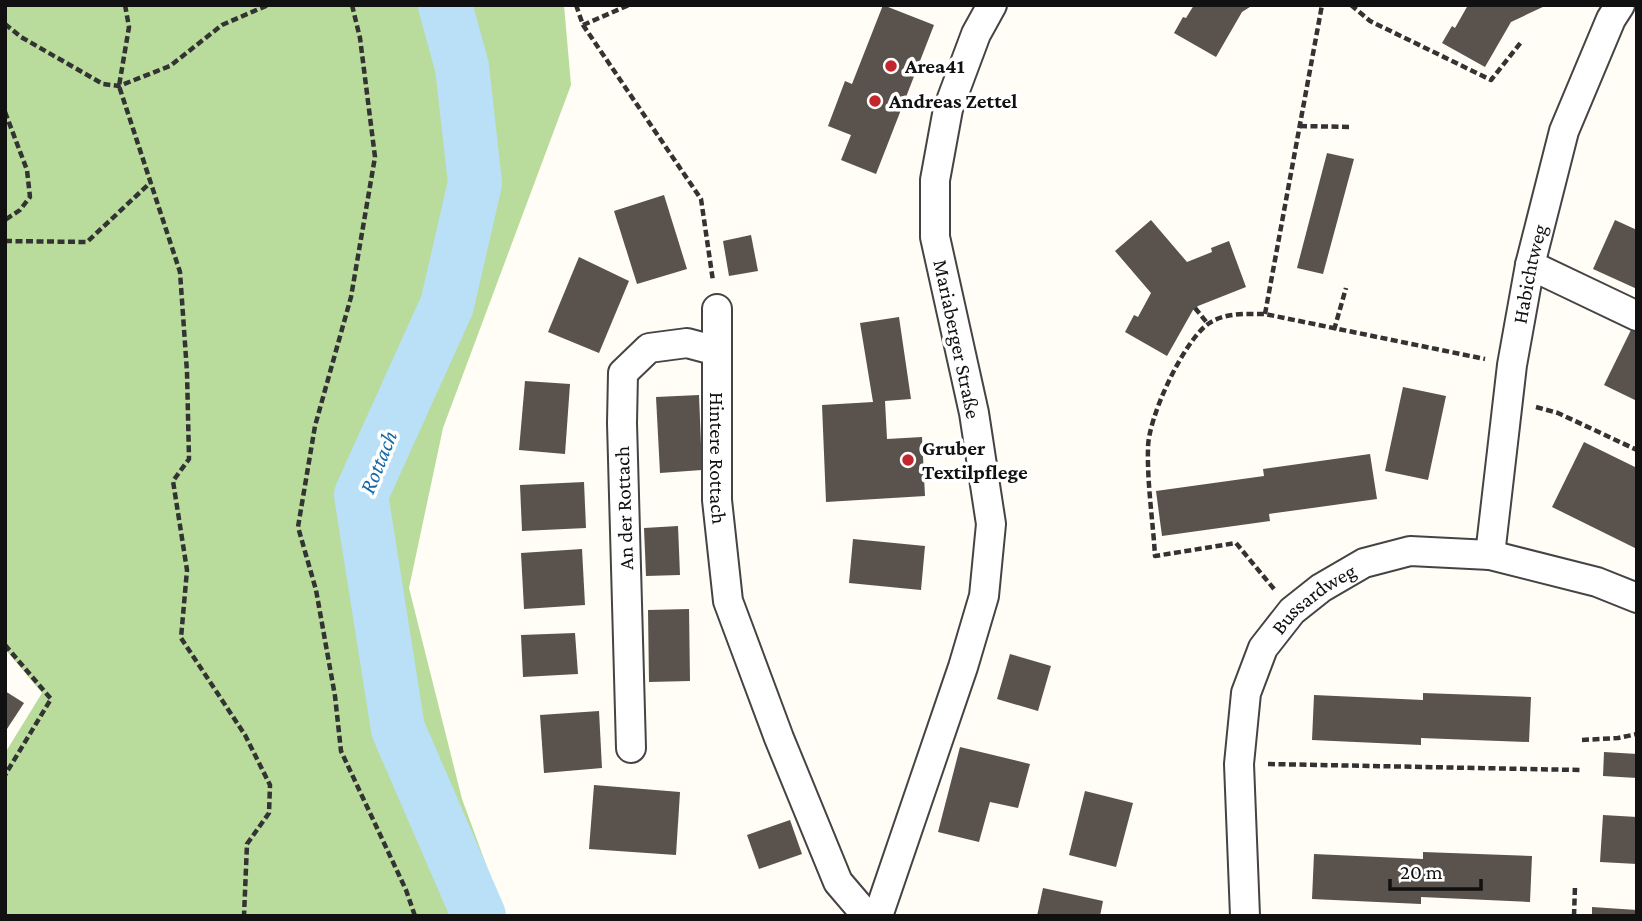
<svg xmlns="http://www.w3.org/2000/svg" width="1642" height="921" viewBox="0 0 1642 921" font-family="'Crimson Pro',serif">
	<style>
		.forest { fill: #b9dc9c }
		.lines { fill: none; stroke-linecap: round; stroke-linejoin: round }
		.river { stroke: #b9e0f7; stroke-width: 54 }
		.building { fill: #5a524d }
		.minor-casing { stroke: #444; stroke-width: 32 }
		.path { stroke: #333; stroke-width: 4.5; stroke-dasharray: 7 3.5; stroke-linecap: butt }
		.minor { stroke: #fff; stroke-width: 28 }
		.poi-dot { fill: #c4262e; stroke: #fff; stroke-width: 2.5 }
		.labels { text-anchor: middle; dominant-baseline: central; stroke-width: 7; stroke-linejoin: round; paint-order: stroke }
		.poi-label { font-size: 21px; font-weight: bold; fill: #111; stroke: #fff; text-anchor: start }
		.street-label { font-size: 21px; fill: #111; stroke: #fff }
		.water-label { font-size: 23px; font-style: italic; fill: #1768a6; stroke: #fff }
	</style>
	<rect width="100%" height="100%" fill="#fffdf5"/>
	<path class="forest" d="M5,5h559l7,80 -128,343 -34,160 53,211 43,117h-500v-163l37,-60 -37,-44z"/>
	<g class="lines">
		<path class="river" d="M445,5l17,62 13,116 -28,122 -86,190 37,234 81,187"/>
	</g>
	<g class="building">
		<path d="M883,5l51,20 -58,149 -35,-14 10,-25 -23,-9 17,-45 7,3z"/>
		<path d="M1194,5h59l-11,7 -26,45 -42,-24 9,-16 3,1z"/>
		<path d="M1468,5h79l-36,17 -26,45 -43,-24 10,-17 3,2z"/>
		<path d="M1327,153l27,6 -31,115 -26,-6z"/>
		<path d="M664,195l23,74 -50,15 -23,-73z"/>
		<path d="M1151,220l36,42 25,-10 -1,-4 18,-7 17,46 -48,19 -5,4 -26,46 -42,-24 9,-17 4,2 13,-24 -36,-42z"/>
		<path d="M1615,220l22,10v59l-44,-20z"/>
		<path d="M751,235l7,36 -29,5 -6,-35z"/>
		<path d="M579,257l50,24 -30,72 -51,-21z"/>
		<path d="M899,317l12,82 -26,2 2,38 35,-2 3,59 -99,6 -4,-97 51,-3 -13,-79z"/>
		<path d="M1631,330l6,2v69l-33,-16z"/>
		<path d="M525,381l45,3 -5,70 -46,-4z"/>
		<path d="M1403,387l43,9 -18,84 -43,-9z"/>
		<path d="M699,395l3,75 -42,3 -4,-76z"/>
		<path d="M1584,442l53,26v81l-85,-42z"/>
		<path d="M1370,454l7,45 -108,15 1,7 -108,15 -6,-45 108,-15 -1,-7z"/>
		<path d="M584,482l2,46 -64,3 -2,-46z"/>
		<path d="M678,526l2,49 -34,1 -2,-48z"/>
		<path d="M853,539l72,7 -4,44 -72,-7z"/>
		<path d="M582,549l3,56 -61,4 -3,-56z"/>
		<path d="M689,609l1,72 -41,1 -1,-72z"/>
		<path d="M575,633l3,41 -55,3 -2,-42z"/>
		<path d="M1010,654l41,12 -13,45 -41,-12z"/>
		<path d="M5,691l19,12 -19,29z"/>
		<path d="M1423,693l108,4 -2,45 -108,-4v7l-109,-5 2,-45 109,5z"/>
		<path d="M599,711l3,57 -58,5 -4,-58z"/>
		<path d="M960,747l70,17 -12,44 -28,-6 -11,40 -41,-10z"/>
		<path d="M1604,752l33,2v24l-34,-2z"/>
		<path d="M594,785l86,7 -4,63 -87,-6z"/>
		<path d="M1085,791l48,12 -17,64 -47,-12z"/>
		<path d="M1603,815l34,2v47l-37,-2z"/>
		<path d="M790,820l12,34 -43,15 -12,-34z"/>
		<path d="M1423,852l109,4 -2,46 -109,-5v7l-109,-5 2,-45 109,5z"/>
		<path d="M1043,888l60,13 -3,15h-63z"/>
		<path d="M1592,907l45,3v6h-45z"/>
	</g>
	<g class="lines">
		<g class="minor-casing">
			<g id="minor">
				<path d="M1530,265l107,51"/>
				<path id="s1" d="M717,309v191l11,101 51,137 59,144 29,34"/>
				<path id="s2" d="M1490,555l22,-190 18,-100 34,-134 47,-112 9,-14"/>
				<path d="M631,748l-9,-325 1,-50 26,-25 38,-5 30,8"/>
				<path d="M878,916l85,-249 21,-71 7,-72 -17,-111 -39,-176v-57l13,-71 28,-75 16,-29"/>
				<path id="s3" d="M1245,916l-6,-152 7,-71 17,-45 29,-37 29,-23 43,-25 46,-12 80,4 107,27 40,16"/>
			</g>
		</g>
		<g class="path">
			<path d="M125,5l4,22 -10,59 61,186 7,100 2,87 -16,22 14,89 -6,68 64,97 25,50 -1,28 -22,31 -3,72"/>
			<path d="M352,5l8,33 15,119 -24,140 -36,129 -17,101 18,63 19,106 6,55 65,139 9,26"/>
			<path d="M576,5l7,20 118,174 12,82"/>
			<path d="M1351,5l19,16 121,59 31,-39"/>
			<path d="M5,24l16,13 82,47 16,2 51,-20 52,-41 46,-20"/>
			<path d="M583,25l46,-20"/>
			<path d="M5,112l22,58 3,27 -10,13 -15,10"/>
			<path d="M1300,126l52,1"/>
			<path d="M5,241l82,1 64,-60"/>
			<path d="M1195,308l13,16"/>
			<path d="M1265,314l57,-309"/>
			<path d="M1334,330l12,-42"/>
			<path d="M1536,407l22,6 79,37"/>
			<path d="M1274,589l-38,-46 -81,13c-2,-35 -8,-72 -7,-108 0,-30 35,-106 60,-124 17,-12 39,-10 57,-10l220,45"/>
			<path d="M5,645l46,54 -46,76"/>
			<path d="M1582,740l36,-2 19,-4"/>
			<path d="M1268,764l312,6"/>
			<path d="M1574,916l1,-30"/>
		</g>
		<use href="#minor" class="minor"/>
	</g>
	<g class="poi-dot">
		<circle cx="891" cy="66" r="7"/>
		<circle cx="875" cy="101" r="7"/>
		<circle cx="908" cy="460" r="7"/>
	</g>
	<g class="labels">
		<g class="poi-label">
			<text x="905" y="66">Area41</text>
			<text x="889" y="101">Andreas Zettel</text>
			<text x="922" y="448">Gruber<tspan x="922" dy="24">Textilpflege</tspan></text>
		</g>
		<g class="street-label">
			<text stroke="none"><textPath href="#s2" startOffset="284">Habichtweg</textPath></text>
			<text transform="translate(957 339) rotate(78)">Mariaberger Straße</text>
			<text stroke="none"><textPath href="#s1" startOffset="149">Hintere Rottach</textPath></text>
			<text transform="translate(624 508) rotate(-92)">An der Rottach</text>
			<text stroke="none"><textPath href="#s3" startOffset="343">Bussardweg</textPath></text>
		</g>
		<g class="water-label">
			<text transform="translate(378 462) rotate(-68)">Rottach</text>
		</g>
	</g>
	<rect width="1642" height="921" fill="none" stroke="#111111" stroke-width="14"/>
	<path d="M1390 879v10h91v-10" fill="none" stroke="#111111" stroke-width="3.5"/>
	<text x="1400" y="879" font-size="21" fill="#111111" stroke="#ffffff" stroke-width="5" paint-order="stroke">20 m</text>
</svg>
